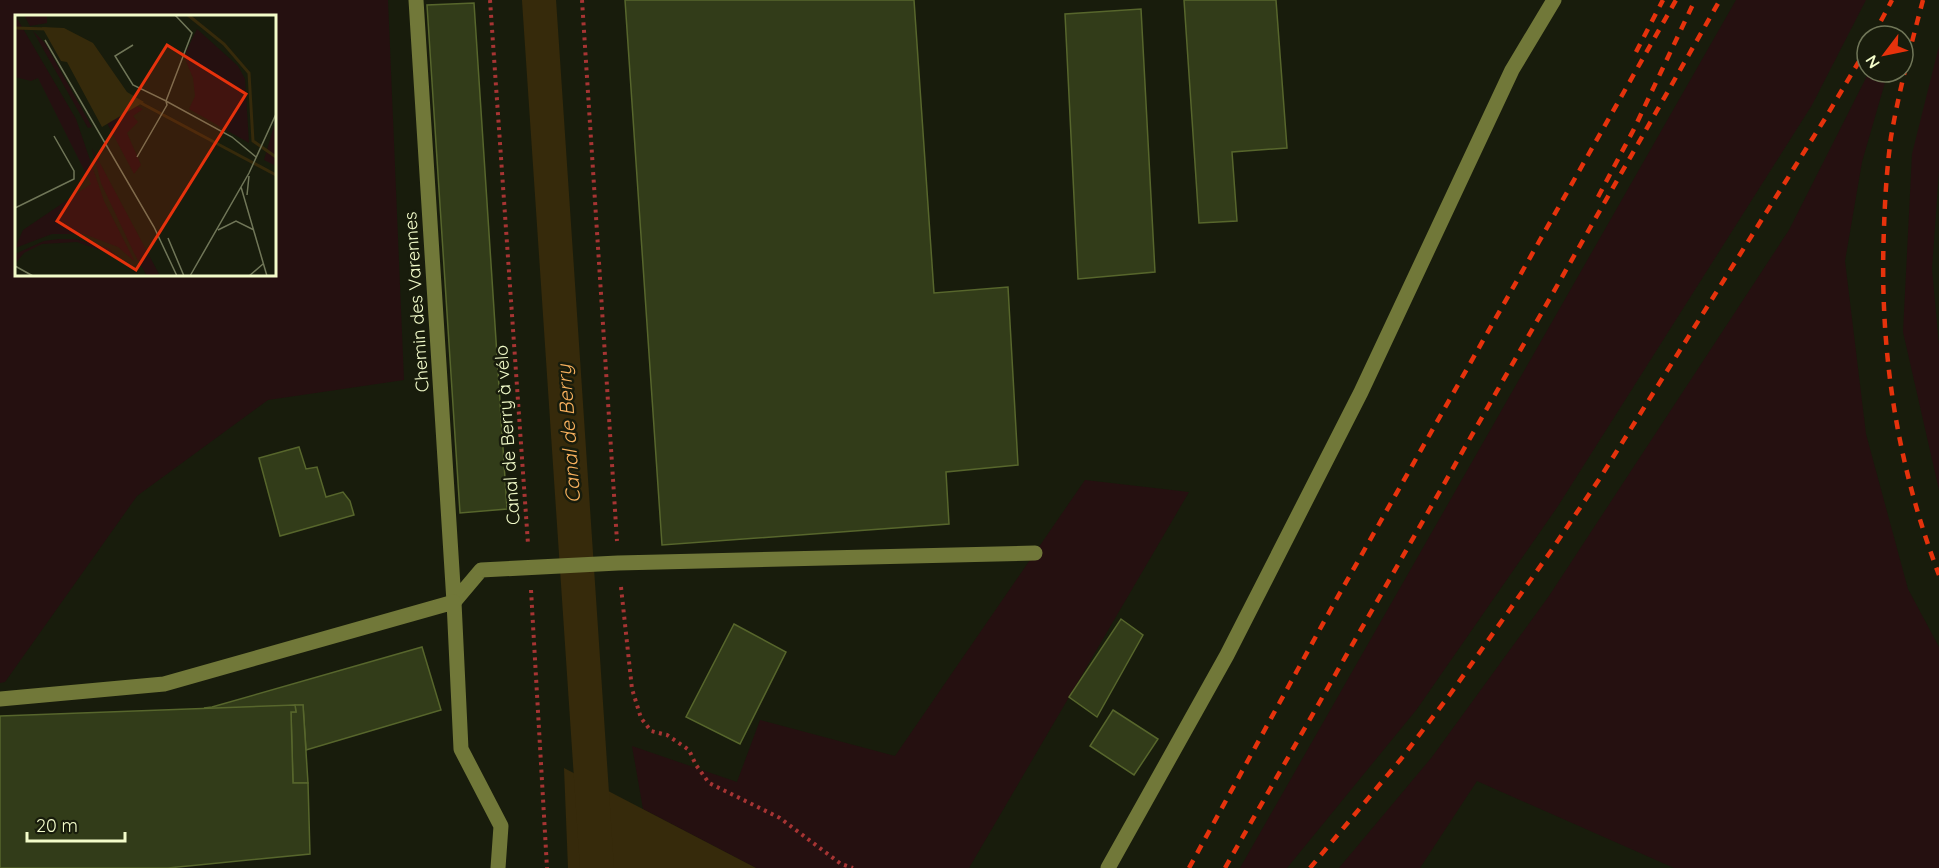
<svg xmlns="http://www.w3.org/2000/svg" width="1939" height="868" viewBox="0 0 1939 868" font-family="Quicksand,sans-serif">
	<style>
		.green { fill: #251010; fill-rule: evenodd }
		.water { fill: #362a0b }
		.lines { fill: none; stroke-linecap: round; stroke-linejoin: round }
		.canal { stroke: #362a0b; stroke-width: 34 }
		.building { fill: #323c19; stroke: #57662c; stroke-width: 1.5 }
		.path { stroke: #a73433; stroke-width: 4; stroke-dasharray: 3 4.5; stroke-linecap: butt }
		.minor { stroke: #717839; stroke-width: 15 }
		.rail { stroke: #e6320c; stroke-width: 4.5; stroke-dasharray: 9 8; stroke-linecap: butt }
		.labels { text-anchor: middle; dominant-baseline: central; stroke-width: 5; stroke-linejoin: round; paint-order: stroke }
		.street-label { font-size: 18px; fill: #f3fcca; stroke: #181c0c }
		.water-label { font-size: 20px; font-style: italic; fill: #f7b05d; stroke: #181c0c }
		.inset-river { fill: none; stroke: #362a0b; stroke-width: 3 }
		.inset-road { fill: none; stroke: #707658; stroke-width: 1.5 }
		.view { fill: #e6320c; fill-opacity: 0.15; stroke: #e6320c; stroke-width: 3 }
		.inset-edge { fill: none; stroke: #f3fcca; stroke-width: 3 }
	</style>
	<rect width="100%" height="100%" fill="#181c0c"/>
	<g class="green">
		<path d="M0,0h388l16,380 -136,20 -131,96 -132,186 -5,1zM16,16h258v258h-258z"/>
		<path d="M1736,0h130l-54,105 -254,401 -141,203 -130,159h-47z"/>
		<path d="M1939,46v125l-7,98 7,76v145l-36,-158 9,-178z"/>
		<path d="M1869,72h19l-26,90 -17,99 21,173 42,155 31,58v221h-265l-197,-87 -57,87h-81l93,-111 117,-161 240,-366z"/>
		<path d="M1085,480l104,12 -220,376h-213l-113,-59 -11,-63 105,36 23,-62 135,36z"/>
	</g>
	<path class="water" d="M564,768l192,100h-188z"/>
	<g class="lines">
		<path class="canal" d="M539,0l58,868"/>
	</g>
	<g class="building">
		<path d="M625,0h289l20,293 74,-6 10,178 -72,7 3,52 -287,21z"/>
		<path d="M1184,0h92l11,148 -55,4 5,69 -38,2z"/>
		<path d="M474,3l33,506 -47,4 -33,-508z"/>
		<path d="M1141,9l14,263 -77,7 -13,-265z"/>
		<path d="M299,447l7,22 11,-2 9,30 17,-5 7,9 4,14 -74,21 -21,-78z"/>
		<path d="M1121,619l22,16 -46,82 -28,-20z"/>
		<path d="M734,624l52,28 -46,92 -54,-27z"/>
		<path d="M422,647l19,63 -135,40 -3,-45 -89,4 -10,-1 8,-1z"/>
		<path d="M295,705h8l5,78h-15l-2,-71h5z"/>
		<path d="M295,705l1,7h-5l2,71h15l2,71 -142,14h-168v-152z"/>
		<path d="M1113,710l45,29 -24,36 -44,-29z"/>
	</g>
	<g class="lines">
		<g class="path">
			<path d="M490,0l38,544"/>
			<path d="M582,0l35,541"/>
			<path d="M621,587l11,102 9,29 10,13 16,4 22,15 7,15 13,18 71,35 61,46 12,4"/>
			<path d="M531,590l16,278"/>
		</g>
		<g class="minor">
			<path d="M416,0l38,602 27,-32 137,-7 417,-10"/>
			<path d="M0,699l164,-15 290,-82 7,147 40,77 -3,42"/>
			<path d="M1108,868l119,-213 134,-263 151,-322 42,-70"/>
		</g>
		<g class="rail">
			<path d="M1923,0c-12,45 -24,91 -32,137 -4,30 -6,60 -7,91 -5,120 12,234 55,347"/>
			<path d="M1873,36l19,-36"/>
			<path d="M1636,52l27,-52"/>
			<path d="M1598,197l36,-68 61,-129"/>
			<path d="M1189,868l143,-261 344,-607"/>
			<path d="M1225,868l495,-868"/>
			<path d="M1310,868l91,-109 50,-66 100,-142 49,-73 226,-361 41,-69"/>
		</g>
	</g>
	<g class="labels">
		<g class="street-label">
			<text transform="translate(416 302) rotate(-94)">Chemin des Varennes</text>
			<text transform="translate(507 435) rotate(-94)">Canal de Berry à vélo</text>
		</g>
		<g class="water-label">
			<text transform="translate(568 434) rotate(-94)">Canal de Berry</text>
		</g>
	</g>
	<g transform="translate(15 15)">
		<rect width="261" height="261" fill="#181c0c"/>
		<path d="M0,0l61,104 28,82 31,61 -17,-15 -34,-13h-32l-37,14 8,-18 68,-46 -53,-106 -7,3 -16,-4zM9,0h23v8l-17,3zM182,14l41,37 7,13 4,64 -60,-34 6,-13 -2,-18 -9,-22zM18,16l12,12 47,84 -4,1zM121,91l7,3 -10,7 5,6 -11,11 14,32 -7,9 -27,-51zM259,111l2,1v39l-12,-6zM77,133l68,128h-13l-13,-23 -33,-70zM44,224h17l32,9 32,28 -28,-22 -35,-12 -35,2 -18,9 -9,11v-10l29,-13z" fill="#251010"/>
		<path d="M27,12l22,1 29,15 34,49 17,10 -42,25 -35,-65 -6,-1z" fill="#362a0b"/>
		<path class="inset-river" d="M173,0l36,29 25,29 4,68 23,16M0,13l32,1M124,87l137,73"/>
		<path class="inset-road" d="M30,25l109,187 23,49M118,30l-18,11 18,29 33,16 26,-68 -17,-18M122,142l30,-52 -1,-4 66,36 24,20M226,172l26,89M232,180l2,-19M0,193l59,-29v-8l-20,-35M203,215l18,-9 18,9M153,223l16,38M0,251l18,10M175,261l59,-103 27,-59M234,261l14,-12"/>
		<path class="view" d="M152,30l79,49 -110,176 -79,-49z"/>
		<rect width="261" height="261" class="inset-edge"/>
	</g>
	<g transform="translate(1885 54) rotate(238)"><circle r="28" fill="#181c0c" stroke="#707658" stroke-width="1.5"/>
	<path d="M0-4.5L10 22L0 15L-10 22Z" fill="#e6320c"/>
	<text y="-9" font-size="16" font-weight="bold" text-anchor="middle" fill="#f3fcca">N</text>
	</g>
	<path d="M27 832v9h98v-9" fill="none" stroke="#f3fcca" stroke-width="3"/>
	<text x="36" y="832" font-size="18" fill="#f3fcca" stroke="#181c0c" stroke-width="4.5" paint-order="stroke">20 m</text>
</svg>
